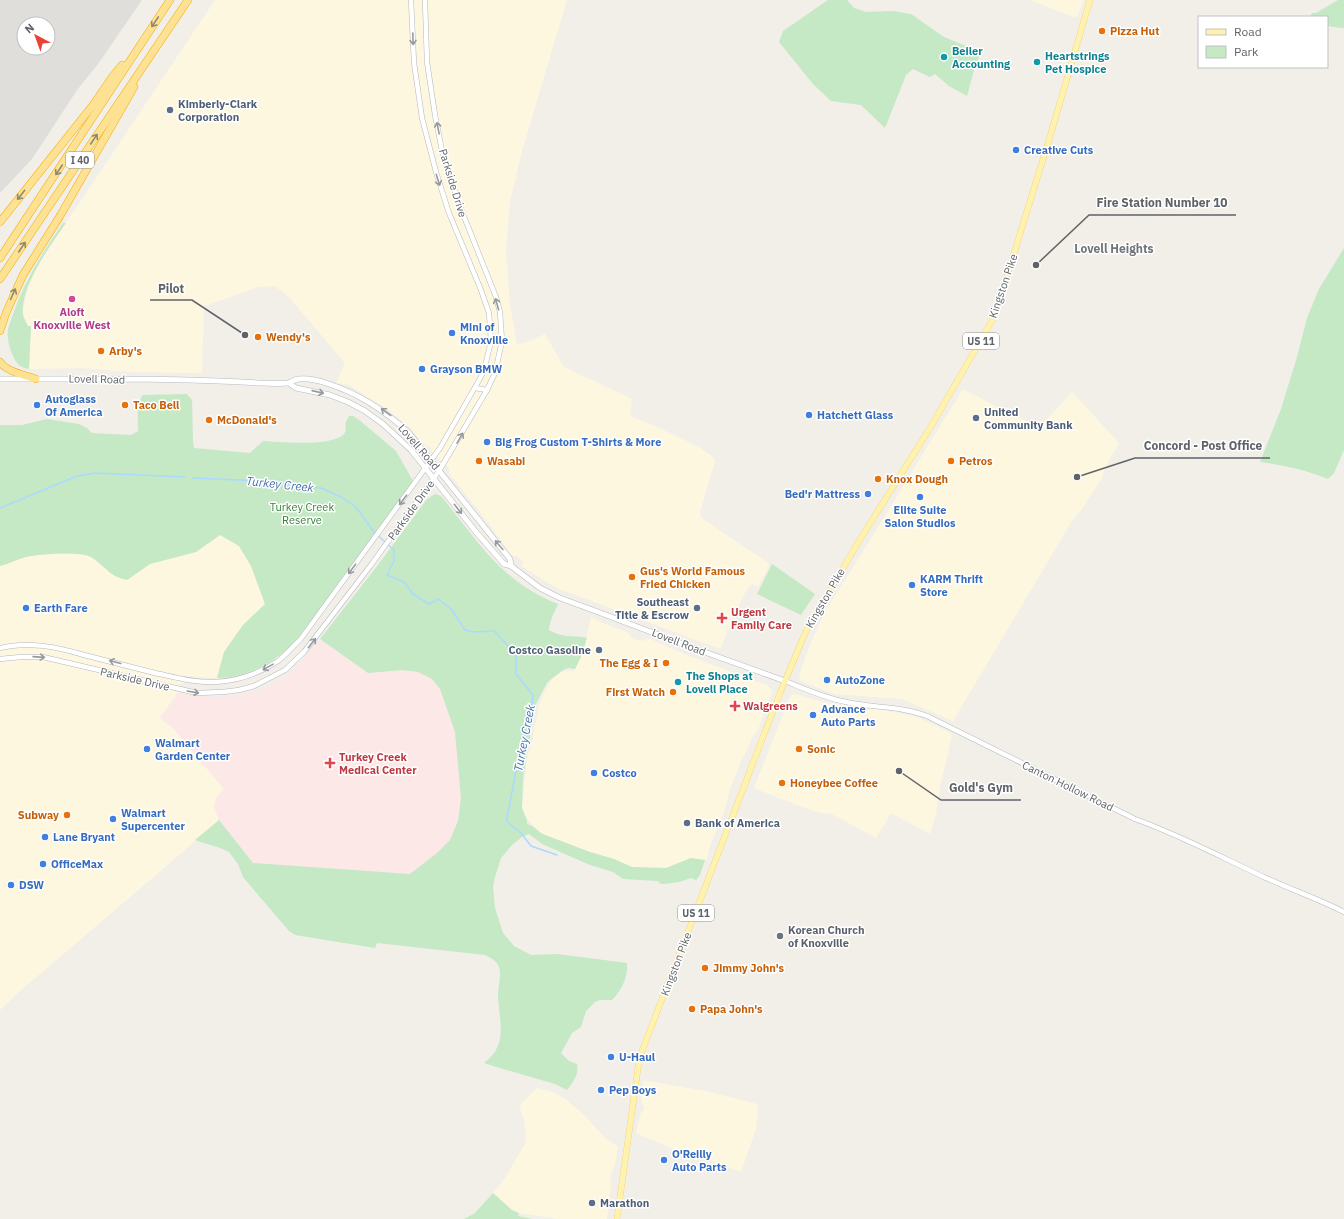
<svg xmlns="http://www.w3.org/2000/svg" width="1344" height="1219" viewBox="0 0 1344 1219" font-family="'IBM Plex Sans',sans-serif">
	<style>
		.commercial { fill: #fef7e0 }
		.industrial { fill: #e0deda; fill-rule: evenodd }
		.medical { fill: #fce8e6 }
		.green { fill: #c5e8c5 }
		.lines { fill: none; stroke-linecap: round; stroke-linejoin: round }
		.stream { stroke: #aadaff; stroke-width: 1.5 }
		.tertiary-casing { stroke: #b5b8bc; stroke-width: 5.5 }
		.secondary-casing { stroke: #b6babf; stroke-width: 6 }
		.primary-casing { stroke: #f2c960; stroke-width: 6 }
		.motorway-casing { stroke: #f9ab00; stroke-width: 8 }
		.tertiary { stroke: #fff; stroke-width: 4.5 }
		.secondary { stroke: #fff; stroke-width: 5 }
		.primary { stroke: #fff2af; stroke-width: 5.5 }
		.motorway { stroke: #fde293; stroke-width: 7 }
		.oneway { stroke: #8e8975 }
		.oneway2 { stroke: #979a9d }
		.food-dot { fill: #e8710a; stroke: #fff; stroke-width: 1.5 }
		.culture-dot { fill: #0f9aa8; stroke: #fff; stroke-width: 1.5 }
		.service-dot { fill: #5c6f8a; stroke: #fff; stroke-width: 1.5 }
		.shop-dot { fill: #3f7fe0; stroke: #fff; stroke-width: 1.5 }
		.hotel-dot { fill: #d1479c; stroke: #fff; stroke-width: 1.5 }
		.health-dot { fill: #e0444e; stroke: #fff; stroke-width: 1.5 }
		.worship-dot { fill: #6b7280; stroke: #fff; stroke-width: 1.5 }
		.labels { text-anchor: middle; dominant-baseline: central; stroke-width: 3; stroke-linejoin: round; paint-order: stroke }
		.shield { fill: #fff; stroke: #8f9295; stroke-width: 1 }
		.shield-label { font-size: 10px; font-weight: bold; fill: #5f6368 }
		.food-label { font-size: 11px; font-weight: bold; fill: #c56008; stroke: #fff; text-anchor: start }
		.culture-label { font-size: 11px; font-weight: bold; fill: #0d838f; stroke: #fff; text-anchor: start }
		.service-label { font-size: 11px; font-weight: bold; fill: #4e5e75; stroke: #fff; text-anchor: start }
		.shop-label { font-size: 11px; font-weight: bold; fill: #366cbe; stroke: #fff; text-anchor: start }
		.street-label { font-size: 11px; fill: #5f6368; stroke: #fff }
		.hotel-label { font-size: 11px; font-weight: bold; fill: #b23c85; stroke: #fff }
		.park-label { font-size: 11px; fill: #348238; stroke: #fff }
		.health-label { font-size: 11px; font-weight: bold; fill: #be3a42; stroke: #fff; text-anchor: start }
		.worship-label { font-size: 11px; font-weight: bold; fill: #5b616d; stroke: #fff; text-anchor: start }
		.neighbourhood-label { font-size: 12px; font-weight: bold; fill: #70757a; stroke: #fff }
		.water-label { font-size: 12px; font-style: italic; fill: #4174aa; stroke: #fff }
		.leader { fill: none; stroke: #5f6368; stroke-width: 1.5 }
		.callout-dot { fill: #5f6368; stroke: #fff; stroke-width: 1.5 }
		.callout-label { font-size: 12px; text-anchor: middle; font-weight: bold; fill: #5f6368; stroke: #fff; stroke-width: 3; stroke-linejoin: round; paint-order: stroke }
	</style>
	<rect width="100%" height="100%" fill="#f1efe8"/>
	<g class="commercial">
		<path d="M215,0h352l-45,151 -12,50 -4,49 4,55 7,39 8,-1 20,-9 19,33 68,32 -2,17 25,10 44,21 13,9 3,5 -15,51 1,4 2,3 65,44 1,3 -11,21 -6,-3 -5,5 -14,29 -13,31 -163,-61 -20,-12 -15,-10 1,-4 -6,-6h-4l-2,-1 -21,-30 -41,-52v-5l-16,-15 -3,-6 -6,-3 -15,-17 -25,-20 -35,-22 -13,-2 9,-20 -56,-66 -14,-11 -17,1 -53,19 -1,-3 -2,70 -69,-1 -51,-4 -53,1 2,-43h-3l-5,-11 1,-10 4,-18 6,-13 10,-18z"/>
		<path d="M1030,0h53l-5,15 -2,2h-2z"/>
		<path d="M963,389l36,19 41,19 32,-35 47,51 -10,17 -6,13v3l-21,33 -10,12 -119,200 -51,-22 -68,-5 -31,-12 -2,-1 -2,-6 12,-33 16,-34 19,-29z"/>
		<path d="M220,535l19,11 12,20 14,38 -22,21 -19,27 -7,26 -32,-2 -2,8h-4v2l-2,8 -17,24 13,10 10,12 41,49 -7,7 -3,10 5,14 -63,55 -135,115 -21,20v-444l26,-9 25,-3h29l11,3 19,16 17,7 23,-16 46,-12z"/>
		<path d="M591,617l14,7 24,9 3,6 12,2 2,-2h4l39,17 78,29 5,6 -14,39 -2,3 -3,3 -5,12 -7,13 -11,28 -6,23 -15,36 -2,11 -1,1 -15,-2 -25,10 -34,-1 -18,-8 -24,-7 -50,-19 -16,-18 -2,-8 5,-50 5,-14 7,-37 5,-13 8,-14 10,-7 4,-1h8l1,-2 9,-20z"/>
		<path d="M795,694l31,9 39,4 34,6 18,4 32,15 3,3 -12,52 -4,27 -6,20 -39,-21 -15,25 -44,-24 -11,-1 -16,-5 -51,-20 35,-89 3,-4z"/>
		<path d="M643,1080l67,12 47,12 1,10 -2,15 -15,43 -62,-24 -1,3 -42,-18 5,-21 3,-2v-5l-2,-1 -1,-7z"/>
		<path d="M537,1088l16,4 11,6 19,16 23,25 12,7 -3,19 -5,11 1,11 -4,32h-49l-39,-6 -7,-3 -19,-17 12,-15 20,-34 1,-11 -2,-14 -5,-13z"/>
	</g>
	<path class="industrial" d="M0,0h142l-44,64 -21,26 -45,69 -32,34zM24,24h24v24h-24z"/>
	<path class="medical" d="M320,639l48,34 35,-3 15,2 14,7 8,10 15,43 6,66 -3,23 -8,19 -13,13 -27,21 -157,-11 -34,-43 -5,-13 3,-11 7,-7 -41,-49 -10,-12 -13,-10 17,-24 30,3 28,-1 25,-6 17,-8 6,-2 12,-10 2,-5 13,-13z"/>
	<g class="green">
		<path d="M828,0h19l7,8 12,4 27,-1 18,3 33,23 37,15 -7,18 -7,26 -18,-10 -14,-12 -5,3 -17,-8 -7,6 -21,53 -24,-23 -30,-4 -18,-17 -34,-42 4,-11z"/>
		<path d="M1338,0h6v28h-3l-14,-2v-9h-17l2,-4h4z"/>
		<path d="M63,223h3c-15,21 -47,65 -43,92 1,3 3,8 5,11h3l-2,43c-3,-1 -6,-1 -9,-3 -8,-7 -14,-27 -12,-37 13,-42 30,-70 55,-106z"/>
		<path d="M1344,248v202l-10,23 -6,6c-22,-9 -44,-14 -68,-17l21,-53 16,-52 10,-39 12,-29z"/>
		<path d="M187,394l5,6 1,42 1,6 56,5 13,-12c17,1 69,6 81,-7 3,-4 1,-9 2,-12 1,-2 2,-4 3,-6h4l6,4 37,31 17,30c-23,37 -51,71 -77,106 -18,23 -33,51 -56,68 -18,14 -40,22 -63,23l7,-26 19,-27 22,-21 -14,-38 -12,-20 -19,-11 -24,17 -46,12 -23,16c-18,-3 -23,-16 -36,-23 -12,-6 -52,-3 -65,0 -9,2 -17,7 -26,9v-141h22l25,-6 32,5 8,4 5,5 39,2 7,-4c0,-11 -2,-28 5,-36z"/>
		<path d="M435,494l6,2c37,45 59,85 117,108 -3,8 -9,17 -9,26 14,8 22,5 38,8l-6,19 -6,12 -7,-1 -5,2 -13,10 -3,3 -12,23 -12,72 -1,30 5,12v4c7,1 11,8 18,11l45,17 24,7 18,8 34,1 25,-10 14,2 -5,15 -4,5 -5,-2 -12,4 -15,2h-3l-3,-3 -35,-2 -10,-7 -23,-7 -48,-21 -13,-10 -7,3 -9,7 -12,14 -6,19 -2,10 2,21 8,25 11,13 17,9 26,-1 70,9c1,14 -5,27 -15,37h-12l-5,2 -9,9 -5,16 -9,6 -11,20 8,8 8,3c2,11 -4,18 -10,26l-12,-6 -62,-18 -9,-3c25,-18 15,-43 14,-68 0,-9 4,-20 1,-28 -2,-6 -8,-9 -14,-12l-108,-12 -2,5 -80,-13 -6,-4 -46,-54 -5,-13 -9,-12 -9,-4 -25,-8 24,-20 34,43 157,11 27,-21 13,-13 8,-19 3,-23 -6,-66 -15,-43 -8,-10 -14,-7 -15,-2 -35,3 -48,-34 58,-74 49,-66z"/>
		<path d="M772,564l43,30 -14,21 -44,-21z"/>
		<path d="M493,1193l19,17 7,3 -1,3 14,3h-68l11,-6z"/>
	</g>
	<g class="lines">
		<g class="stream">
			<path d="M193,478l67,3 61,7 20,9 15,10 18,25 20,18v11l-7,14 17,7 9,12 16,10 9,-5 13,10 14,21 9,2 20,-1c8,7 14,16 22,24v19l17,21 -1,9 -7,19 -18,95v4l14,11 10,13 26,9"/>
			<path d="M0,508l77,-32 18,-3 90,4"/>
		</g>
		<g class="tertiary-casing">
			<g id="tertiary">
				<path d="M475,388l12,2"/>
				<path d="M0,648c28,-7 57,-1 84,7 24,6 47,12 71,18 19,4 40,10 60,9 22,-1 45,-9 63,-21 8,-6 15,-15 22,-21l140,-192 38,-66 6,-11 7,-30 -2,-28 -8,-23 -32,-77 -13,-41 -14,-54 -8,-55 -3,-63"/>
				<path d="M0,659l21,-2h22l154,36 26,-1 16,-2 15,-4 31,-16 19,-18 67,-87 68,-94 48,-81 8,-17 7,-32 -2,-29 -4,-15 -33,-83 -19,-53 -9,-46 -8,-53 -2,-62"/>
				<path d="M785,681c20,8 40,17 61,21 27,6 55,4 81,14l208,103c45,16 88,39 131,59 26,12 53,21 78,34"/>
			</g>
		</g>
		<g class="secondary-casing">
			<g id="secondary">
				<path d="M0,379c87,0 174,-1 260,4 9,0 19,1 28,0 4,-1 7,-4 11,-4 9,-1 21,2 30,5 31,10 55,26 79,48l102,127 1,7"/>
				<path d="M289,383l7,5 34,7 18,7 17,9 18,13 28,26 65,82 28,32 7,2 29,22 20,10 30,11 109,41 86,31"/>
			</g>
		</g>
		<g class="primary-casing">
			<path id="primary" d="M617,1219l21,-151 4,-17 138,-358 26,-62 53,-90 71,-113 63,-109 5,-14 51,-165 41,-140"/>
		</g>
		<g class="motorway-casing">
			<g id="motorway">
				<path d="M0,222l93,-117 20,-29 9,-11"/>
				<path d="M0,258l170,-258"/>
				<path d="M0,279l188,-279"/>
				<path d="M0,331l6,-18 17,-38 37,-59 74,-129"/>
				<path d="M0,362c7,10 25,13 36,17"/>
			</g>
		</g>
		<use href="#tertiary" class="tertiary"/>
		<use href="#secondary" class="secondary"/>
		<use href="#primary" class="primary"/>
		<use href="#motorway" class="motorway"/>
	</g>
	<defs><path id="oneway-shaft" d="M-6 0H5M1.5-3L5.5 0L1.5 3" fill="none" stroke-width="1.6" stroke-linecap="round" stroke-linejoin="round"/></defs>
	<g class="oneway">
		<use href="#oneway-shaft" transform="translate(155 22) rotate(124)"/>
		<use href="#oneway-shaft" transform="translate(94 139) rotate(-56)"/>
		<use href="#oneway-shaft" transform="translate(59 170) rotate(124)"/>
		<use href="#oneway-shaft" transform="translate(21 195) rotate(128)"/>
		<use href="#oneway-shaft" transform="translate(22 247) rotate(-56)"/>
		<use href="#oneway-shaft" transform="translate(13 294) rotate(-66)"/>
	</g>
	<g class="oneway2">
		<use href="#oneway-shaft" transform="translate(413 39) rotate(88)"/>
		<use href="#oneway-shaft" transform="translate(438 128) rotate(-101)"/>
		<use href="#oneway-shaft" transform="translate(438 180) rotate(73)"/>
		<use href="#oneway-shaft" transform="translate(497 304) rotate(-106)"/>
		<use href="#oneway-shaft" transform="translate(318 392) rotate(13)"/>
		<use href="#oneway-shaft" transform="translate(386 412) rotate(-144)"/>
		<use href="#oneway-shaft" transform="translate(460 438) rotate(-60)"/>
		<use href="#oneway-shaft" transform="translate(403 500) rotate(127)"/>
		<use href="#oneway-shaft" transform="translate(458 509) rotate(52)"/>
		<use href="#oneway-shaft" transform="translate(499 545) rotate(-130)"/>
		<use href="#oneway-shaft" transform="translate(352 569) rotate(127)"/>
		<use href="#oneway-shaft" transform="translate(312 643) rotate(-52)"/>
		<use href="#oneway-shaft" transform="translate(39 657) rotate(4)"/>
		<use href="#oneway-shaft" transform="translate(115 662) rotate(-165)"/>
		<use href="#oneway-shaft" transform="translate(268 667) rotate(151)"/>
		<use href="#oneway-shaft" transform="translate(193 692) rotate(10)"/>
	</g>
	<g class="food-dot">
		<circle cx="1102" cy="31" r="4"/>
		<circle cx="258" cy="337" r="4"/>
		<circle cx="101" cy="351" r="4"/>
		<circle cx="125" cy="405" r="4"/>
		<circle cx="209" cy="420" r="4"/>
		<circle cx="479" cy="461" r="4"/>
		<circle cx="951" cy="461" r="4"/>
		<circle cx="878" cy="479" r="4"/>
		<circle cx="632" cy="577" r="4"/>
		<circle cx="666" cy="663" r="4"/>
		<circle cx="673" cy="692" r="4"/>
		<circle cx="799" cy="749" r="4"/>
		<circle cx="782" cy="783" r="4"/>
		<circle cx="67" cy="815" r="4"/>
		<circle cx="705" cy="968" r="4"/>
		<circle cx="692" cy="1009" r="4"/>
	</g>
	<g class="culture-dot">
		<circle cx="944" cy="57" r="4"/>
		<circle cx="1037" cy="62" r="4"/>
		<circle cx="678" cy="682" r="4"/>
	</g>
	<g class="service-dot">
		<circle cx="170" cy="110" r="4"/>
		<circle cx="976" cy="418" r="4"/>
		<circle cx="697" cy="608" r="4"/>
		<circle cx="599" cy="650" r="4"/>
		<circle cx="687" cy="823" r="4"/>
		<circle cx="592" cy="1203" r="4"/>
	</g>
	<g class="shop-dot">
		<circle cx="1016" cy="150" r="4"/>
		<circle cx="452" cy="333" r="4"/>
		<circle cx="422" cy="369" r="4"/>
		<circle cx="37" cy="405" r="4"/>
		<circle cx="809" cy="415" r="4"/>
		<circle cx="487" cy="442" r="4"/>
		<circle cx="868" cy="494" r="4"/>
		<circle cx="920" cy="497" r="4"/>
		<circle cx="912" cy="585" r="4"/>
		<circle cx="26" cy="608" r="4"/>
		<circle cx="827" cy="680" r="4"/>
		<circle cx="813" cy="715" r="4"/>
		<circle cx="147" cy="749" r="4"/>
		<circle cx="594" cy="773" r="4"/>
		<circle cx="113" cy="819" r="4"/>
		<circle cx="45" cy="837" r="4"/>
		<circle cx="43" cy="864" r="4"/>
		<circle cx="11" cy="885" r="4"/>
		<circle cx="611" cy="1057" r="4"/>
		<circle cx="601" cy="1090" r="4"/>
		<circle cx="664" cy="1160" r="4"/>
	</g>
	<circle class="hotel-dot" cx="72" cy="299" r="4"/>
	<g class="health-dot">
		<path d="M720 612h4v4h4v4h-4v4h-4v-4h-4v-4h4z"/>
		<path d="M733 700h4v4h4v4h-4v4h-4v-4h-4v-4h4z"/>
		<path d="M328 757h4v4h4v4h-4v4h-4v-4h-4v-4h4z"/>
	</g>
	<circle class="worship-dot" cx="780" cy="936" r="4"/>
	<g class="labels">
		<g class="shield">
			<rect x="66" y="152" width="28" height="16" rx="3"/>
			<rect x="963" y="333" width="36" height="16" rx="3"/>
			<rect x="678" y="905" width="36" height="16" rx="3"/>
		</g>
		<g class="shield-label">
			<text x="80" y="160">I 40</text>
			<text x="981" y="341">US 11</text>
			<text x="696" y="913">US 11</text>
		</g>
		<g class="food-label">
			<text x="1110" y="31">Pizza Hut</text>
			<text x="266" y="337">Wendy's</text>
			<text x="109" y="351">Arby's</text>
			<text x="133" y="405">Taco Bell</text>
			<text x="217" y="420">McDonald's</text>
			<text x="487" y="461">Wasabi</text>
			<text x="959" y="461">Petros</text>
			<text x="886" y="479">Knox Dough</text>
			<text x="640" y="571">Gus's World Famous<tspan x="640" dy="13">Fried Chicken</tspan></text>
			<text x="658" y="663" text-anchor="end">The Egg &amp; I</text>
			<text x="665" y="692" text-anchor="end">First Watch</text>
			<text x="807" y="749">Sonic</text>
			<text x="790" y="783">Honeybee Coffee</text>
			<text x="59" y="815" text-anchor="end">Subway</text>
			<text x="713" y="968">Jimmy John's</text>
			<text x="700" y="1009">Papa John's</text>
		</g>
		<g class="culture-label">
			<text x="952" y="51">Beiler<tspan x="952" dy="13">Accounting</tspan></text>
			<text x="1045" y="56">Heartstrings<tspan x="1045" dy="13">Pet Hospice</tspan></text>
			<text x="686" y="676">The Shops at<tspan x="686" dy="13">Lovell Place</tspan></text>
		</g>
		<g class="service-label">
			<text x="178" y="104">Kimberly-Clark<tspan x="178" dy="13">Corporation</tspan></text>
			<text x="984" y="412">United<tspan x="984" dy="13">Community Bank</tspan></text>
			<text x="689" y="602" text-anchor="end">Southeast<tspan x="689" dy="13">Title &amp; Escrow</tspan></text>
			<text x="591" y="650" text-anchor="end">Costco Gasoline</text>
			<text x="695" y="823">Bank of America</text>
			<text x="600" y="1203">Marathon</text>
		</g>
		<g class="shop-label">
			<text x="1024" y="150">Creative Cuts</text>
			<text x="460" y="327">Mini of<tspan x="460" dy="13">Knoxville</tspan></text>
			<text x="430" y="369">Grayson BMW</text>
			<text x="45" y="399">Autoglass<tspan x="45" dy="13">Of America</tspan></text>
			<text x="817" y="415">Hatchett Glass</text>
			<text x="495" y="442">Big Frog Custom T-Shirts &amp; More</text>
			<text x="860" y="494" text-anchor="end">Bed'r Mattress</text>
			<text x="920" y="510" text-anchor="middle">Elite Suite<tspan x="920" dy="13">Salon Studios</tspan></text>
			<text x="920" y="579">KARM Thrift<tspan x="920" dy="13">Store</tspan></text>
			<text x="34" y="608">Earth Fare</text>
			<text x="835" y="680">AutoZone</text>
			<text x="821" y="709">Advance<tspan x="821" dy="13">Auto Parts</tspan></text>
			<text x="155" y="743">Walmart<tspan x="155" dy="13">Garden Center</tspan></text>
			<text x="602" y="773">Costco</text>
			<text x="121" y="813">Walmart<tspan x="121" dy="13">Supercenter</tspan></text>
			<text x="53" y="837">Lane Bryant</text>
			<text x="51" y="864">OfficeMax</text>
			<text x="19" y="885">DSW</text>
			<text x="619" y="1057">U-Haul</text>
			<text x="609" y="1090">Pep Boys</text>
			<text x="672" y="1154">O'Reilly<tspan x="672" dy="13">Auto Parts</tspan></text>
		</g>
		<g class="street-label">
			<text transform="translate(453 183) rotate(73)">Parkside Drive</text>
			<text transform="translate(1003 286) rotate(-71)">Kingston Pike</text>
			<text transform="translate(97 379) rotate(1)">Lovell Road</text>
			<text transform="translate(419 447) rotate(49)">Lovell Road</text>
			<text transform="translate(411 510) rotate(-54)">Parkside Drive</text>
			<text transform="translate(825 598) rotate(-60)">Kingston Pike</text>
			<text transform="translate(679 642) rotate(21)">Lovell Road</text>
			<text transform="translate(135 679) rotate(13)">Parkside Drive</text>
			<text transform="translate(1068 786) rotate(26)">Canton Hollow Road</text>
			<text transform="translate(676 964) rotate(-69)">Kingston Pike</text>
		</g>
		<g class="hotel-label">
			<text x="72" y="312">Aloft<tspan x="72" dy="13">Knoxville West</tspan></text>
		</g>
		<g class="park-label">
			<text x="302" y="507">Turkey Creek<tspan x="302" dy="13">Reserve</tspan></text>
		</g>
		<g class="health-label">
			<text x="731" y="612">Urgent<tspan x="731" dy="13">Family Care</tspan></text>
			<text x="743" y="706">Walgreens</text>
			<text x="339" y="757">Turkey Creek<tspan x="339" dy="13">Medical Center</tspan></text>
		</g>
		<g class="worship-label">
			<text x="788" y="930">Korean Church<tspan x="788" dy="13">of Knoxville</tspan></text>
		</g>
		<g class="neighbourhood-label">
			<text x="1114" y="248">Lovell Heights</text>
		</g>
		<g class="water-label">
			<text transform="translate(280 484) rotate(6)">Turkey Creek</text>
			<text transform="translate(524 738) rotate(-79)">Turkey Creek</text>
		</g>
	</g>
	<path class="leader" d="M1036 265L1089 215H1236M245 335L192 300H150M1077 477L1135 458H1270M899 771L941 800H1021"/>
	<g class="callout-dot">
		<circle cx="1036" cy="265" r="4"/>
		<circle cx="245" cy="335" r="4"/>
		<circle cx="1077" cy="477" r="4"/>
		<circle cx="899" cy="771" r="4"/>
	</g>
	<g class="callout-label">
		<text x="1162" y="207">Fire Station Number 10</text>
		<text x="171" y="293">Pilot</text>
		<text x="1203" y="450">Concord - Post Office</text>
		<text x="981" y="792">Gold's Gym</text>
	</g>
	<rect x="1198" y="16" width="130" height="52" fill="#ffffff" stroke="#bfc1c3"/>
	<rect x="1206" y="29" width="20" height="6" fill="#fff2af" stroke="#bfc1c3"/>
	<text x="1234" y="36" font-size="12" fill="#5f6368">Road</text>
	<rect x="1206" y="46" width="20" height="12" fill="#c5e8c5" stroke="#bfc1c3"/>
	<text x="1234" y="56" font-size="12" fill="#5f6368">Park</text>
	<g transform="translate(36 36) rotate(319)"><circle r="19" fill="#ffffff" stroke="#bfc1c3"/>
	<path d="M0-3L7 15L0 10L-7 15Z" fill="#ea4335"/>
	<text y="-6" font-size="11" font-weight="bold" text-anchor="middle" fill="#5f6368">N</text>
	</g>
</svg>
